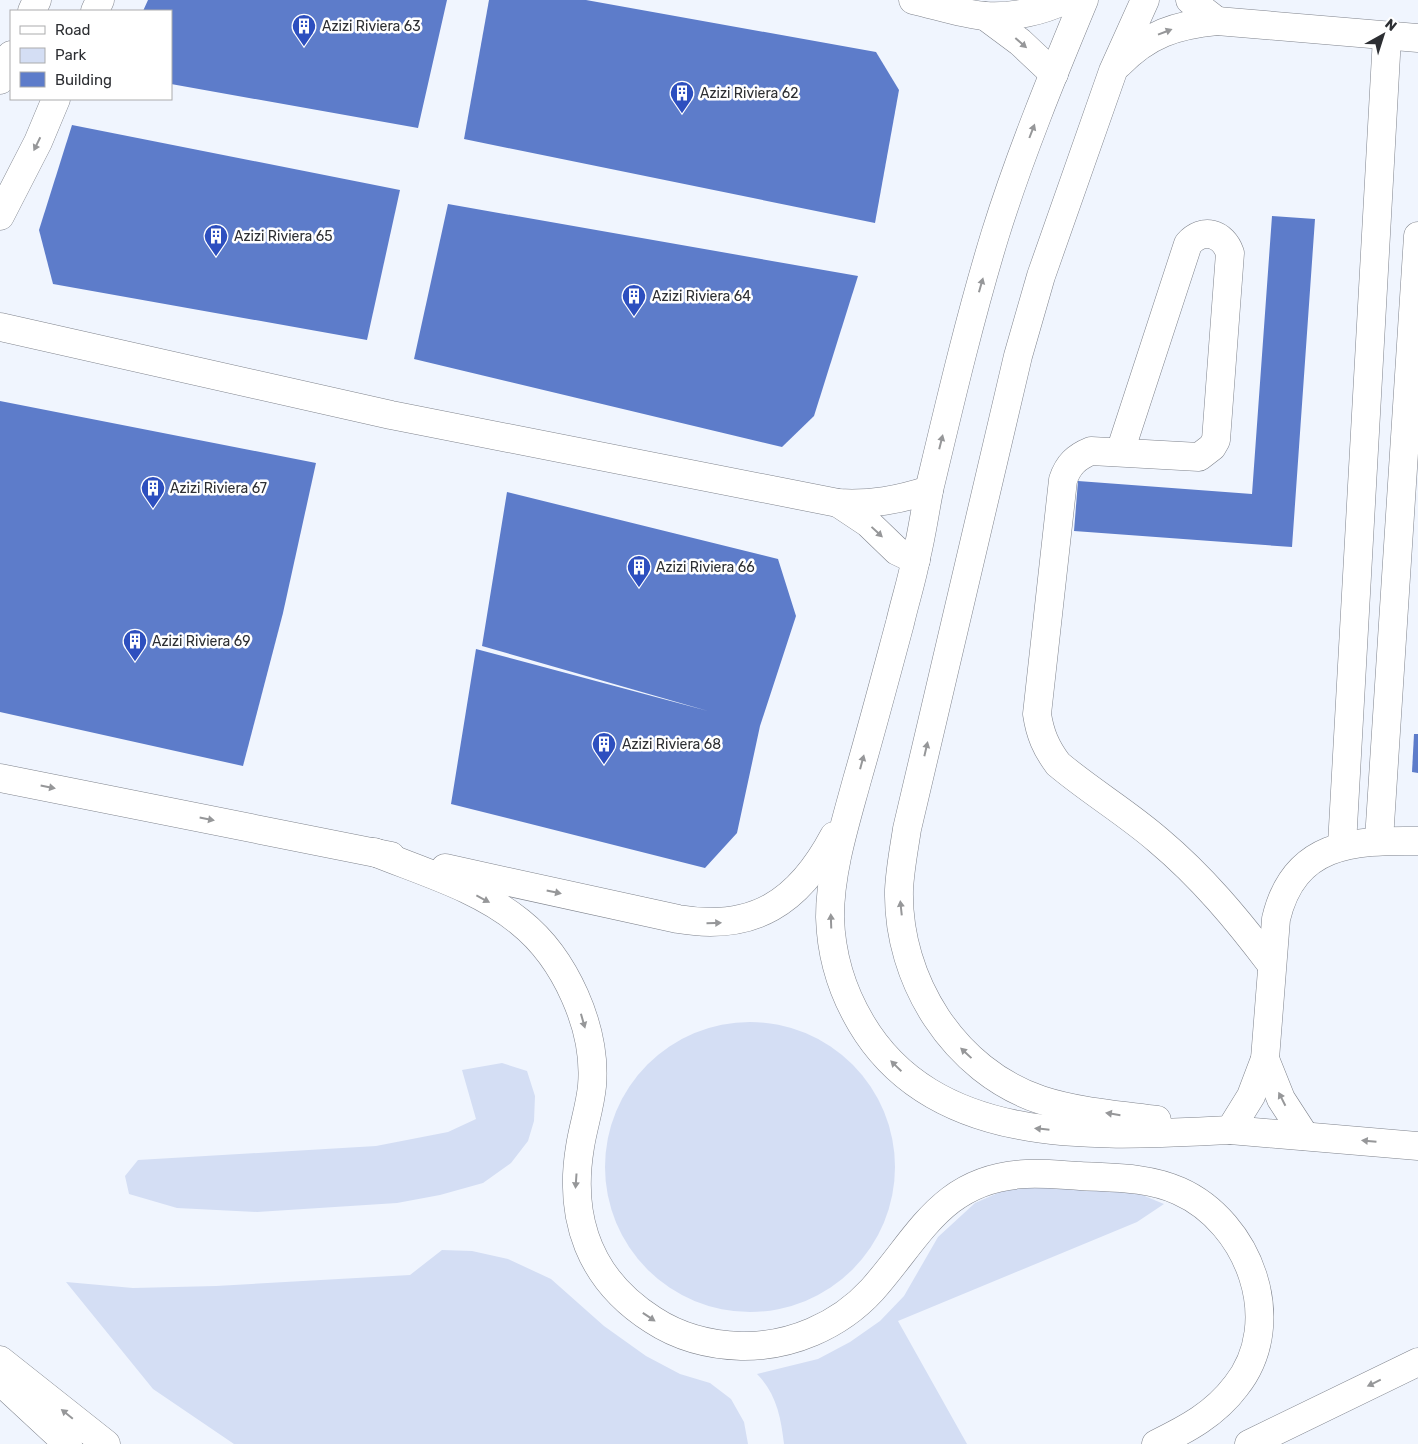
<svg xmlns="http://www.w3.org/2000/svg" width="1418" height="1444" viewBox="0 0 1418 1444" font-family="Rubik,sans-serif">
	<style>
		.green { fill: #d4def4 }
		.building { fill: #5d7cca }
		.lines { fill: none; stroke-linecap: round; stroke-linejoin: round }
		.minor-casing { stroke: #7f838c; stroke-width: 29 }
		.major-casing { stroke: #7f838c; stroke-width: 29 }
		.highway-casing { stroke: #7f838c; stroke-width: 29 }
		.minor { stroke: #fff; stroke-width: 28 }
		.major { stroke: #fff; stroke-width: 28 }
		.highway { stroke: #fff; stroke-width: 28 }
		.oneway { fill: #969799 }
		.labels { text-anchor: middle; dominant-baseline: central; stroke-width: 5; stroke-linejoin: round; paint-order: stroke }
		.poi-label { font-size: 14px; fill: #2d2f33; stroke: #fff; text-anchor: start }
	</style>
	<rect width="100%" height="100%" fill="#f0f5fe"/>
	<g class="green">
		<circle cx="750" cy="1167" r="145"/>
		<path d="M502,1063l25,8 8,25 -1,25 -6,20 -17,22 -28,20 -43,12 -43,8 -140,9 -80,-4 -48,-14 -4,-18 13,-16 238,-14 72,-14 28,-13 -14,-49z"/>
		<path d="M1014,1186l121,6 29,12 -27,18 -239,99 69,123h-183c-3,-27 -8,-51 -27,-70l61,-15 32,-17 30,-21 24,-25 34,-59 37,-34z"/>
		<path d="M442,1250l30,1 36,8 43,20 53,47 42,30 34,18 30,9 21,16 13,23 4,22h-514l-81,-55 -87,-107 67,6 83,-2 194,-11z"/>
	</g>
	<g class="building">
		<path d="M148,0h299l-29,128 -247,-44v-73h-28z"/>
		<path d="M489,0h97l290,52 23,38 -24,133 -411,-84z"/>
		<path d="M72,125l328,65 -33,150 -314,-56 -14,-54z"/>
		<path d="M448,204l410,72 -44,140 -32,31 -368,-88z"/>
		<path d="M1272,216l43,3 -23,328 -218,-16 4,-50 174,13z"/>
		<path d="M0,401l316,62 -33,150 -40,153 -243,-54z"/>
		<path d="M507,492l271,67 18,57 -36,110 -23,107 -32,35 -254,-64 25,-155 232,62 -226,-65z"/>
		<path d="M1414,734h4v39l-6,-1z"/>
	</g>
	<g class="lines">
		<g class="minor-casing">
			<g id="minor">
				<path d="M913,0c23,5 48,14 72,16 27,2 57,-5 80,-16"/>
				<path d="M1084,0c-32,77 -64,155 -89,235 -25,82 -45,167 -65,251 -5,24 -8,48 -14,72 -4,22 -11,43 -16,65 -14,52 -28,105 -43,157 -12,44 -27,91 -27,137 1,37 12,74 31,106 75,127 242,113 369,107"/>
				<path d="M1145,0l-32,71 -72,205 -23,80 -111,473c-3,20 -7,40 -8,61 -2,90 55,181 142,210 37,12 78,15 116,20"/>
				<path d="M1190,0l27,21"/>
				<path d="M32,11l5,-11"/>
				<path d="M95,11l5,-11"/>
				<path d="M985,16l35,26 34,32"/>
				<path d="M1119,64c29,-30 57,-39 98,-43l201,17"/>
				<path d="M0,80l11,-25"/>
				<path d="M0,216l38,-74 18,-43"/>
				<path d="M0,327l391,88 447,88c33,2 60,-3 91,-13"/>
				<path d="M1120,452l68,-208c15,-17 35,-11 42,9l-14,187 -4,7 -13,10 -108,-6c-15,6 -23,14 -28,29l-26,234c3,20 9,34 21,50 32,27 69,49 100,76 44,37 79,79 113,124"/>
				<path d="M838,503l30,20 29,28 19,9"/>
				<path d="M0,778l391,78"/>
				<path d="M1379,840l39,-604"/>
				<path d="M1342,845l45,-808"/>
				<path d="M374,852c49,20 105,36 146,70 45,36 77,106 72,164 -2,21 -9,41 -12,61 -12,72 10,133 73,173 26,17 57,25 88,26 49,1 98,-20 131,-56 48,-54 70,-112 154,-116 18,-1 36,1 54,2 34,2 68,1 99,15 70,31 108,131 57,195 -21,28 -49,43 -80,58"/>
				<path d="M445,868l233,51c76,13 121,-17 156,-83"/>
				<path d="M1265,1059l16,40 24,37"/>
				<path d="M1230,1130l21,-34 14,-37 11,-140c18,-76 76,-79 142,-78"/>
			</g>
		</g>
		<g class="major-casing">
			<g id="major">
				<path d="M0,1360l106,84"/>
				<path d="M0,1381l68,63"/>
			</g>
		</g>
		<g class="highway-casing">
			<g id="highway">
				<path d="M1230,1130l188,16"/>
				<path d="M1249,1444l169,-82"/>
			</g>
		</g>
		<use href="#minor" class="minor"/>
		<use href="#major" class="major"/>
		<use href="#highway" class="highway"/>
	</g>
	<defs><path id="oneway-solid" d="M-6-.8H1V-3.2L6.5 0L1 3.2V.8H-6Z" transform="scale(1.25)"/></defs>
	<g class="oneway">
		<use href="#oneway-solid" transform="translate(1165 32) rotate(-21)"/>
		<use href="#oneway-solid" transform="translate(1021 43) rotate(41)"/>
		<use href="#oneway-solid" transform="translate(1032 131) rotate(-69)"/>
		<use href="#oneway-solid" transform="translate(37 144) rotate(116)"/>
		<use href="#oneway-solid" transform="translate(981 285) rotate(-74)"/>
		<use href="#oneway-solid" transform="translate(941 442) rotate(-76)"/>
		<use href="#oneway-solid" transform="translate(877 532) rotate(43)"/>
		<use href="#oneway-solid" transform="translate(926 749) rotate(-77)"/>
		<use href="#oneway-solid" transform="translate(862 762) rotate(-75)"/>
		<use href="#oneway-solid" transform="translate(48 787) rotate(11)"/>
		<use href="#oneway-solid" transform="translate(207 819) rotate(11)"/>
		<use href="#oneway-solid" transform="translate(554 892) rotate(12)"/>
		<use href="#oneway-solid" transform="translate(483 899) rotate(28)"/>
		<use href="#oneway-solid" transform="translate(901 908) rotate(-96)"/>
		<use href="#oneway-solid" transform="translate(831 921) rotate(-92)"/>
		<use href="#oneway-solid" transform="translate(714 923) rotate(-2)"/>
		<use href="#oneway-solid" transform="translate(583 1021) rotate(74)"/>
		<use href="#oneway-solid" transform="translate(966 1053) rotate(-137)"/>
		<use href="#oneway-solid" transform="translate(896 1066) rotate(-136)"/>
		<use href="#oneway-solid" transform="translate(1282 1099) rotate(-117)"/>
		<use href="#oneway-solid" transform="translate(1113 1114) rotate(-171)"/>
		<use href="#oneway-solid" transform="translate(1042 1129) rotate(-174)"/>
		<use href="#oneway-solid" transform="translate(1369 1141) rotate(-175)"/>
		<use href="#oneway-solid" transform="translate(576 1181) rotate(94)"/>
		<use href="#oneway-solid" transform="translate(649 1317) rotate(34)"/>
		<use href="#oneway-solid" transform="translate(1374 1383) rotate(154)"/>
		<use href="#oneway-solid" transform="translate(67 1414) rotate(-141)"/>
	</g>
	<defs>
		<g id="building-pin" transform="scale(1.25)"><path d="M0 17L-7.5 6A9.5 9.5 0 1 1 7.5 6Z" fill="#2d4fbf" stroke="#fff"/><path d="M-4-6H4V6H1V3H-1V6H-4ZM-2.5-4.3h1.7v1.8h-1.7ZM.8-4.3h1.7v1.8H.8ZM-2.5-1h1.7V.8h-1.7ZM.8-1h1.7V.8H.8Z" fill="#fff"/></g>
	</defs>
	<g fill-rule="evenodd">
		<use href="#building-pin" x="304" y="26"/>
		<use href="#building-pin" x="682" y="93"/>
		<use href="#building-pin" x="216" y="236"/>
		<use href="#building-pin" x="634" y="296"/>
		<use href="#building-pin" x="153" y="488"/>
		<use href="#building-pin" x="639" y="567"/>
		<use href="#building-pin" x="135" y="641"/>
		<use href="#building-pin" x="604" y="744"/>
	</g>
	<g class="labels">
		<g class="poi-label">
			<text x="322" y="26">Azizi Riviera 63</text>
			<text x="700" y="93">Azizi Riviera 62</text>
			<text x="234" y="236">Azizi Riviera 65</text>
			<text x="652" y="296">Azizi Riviera 64</text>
			<text x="170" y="488">Azizi Riviera 67</text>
			<text x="656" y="567">Azizi Riviera 66</text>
			<text x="152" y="641">Azizi Riviera 69</text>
			<text x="622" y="744">Azizi Riviera 68</text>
		</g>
	</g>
	<rect x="10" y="10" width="162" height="90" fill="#ffffff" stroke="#abacad"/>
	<rect x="20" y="26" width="25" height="8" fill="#ffffff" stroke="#abacad"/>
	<text x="55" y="35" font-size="15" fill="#2d2f33">Road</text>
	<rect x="20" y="48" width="25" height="15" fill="#d4def4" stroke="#abacad"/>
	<text x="55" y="60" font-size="15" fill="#2d2f33">Park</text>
	<rect x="20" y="72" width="25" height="15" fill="#5d7cca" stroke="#abacad"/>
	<text x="55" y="85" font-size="15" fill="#2d2f33">Building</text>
	<g transform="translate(1383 35) rotate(39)" stroke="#ffffff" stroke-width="4" paint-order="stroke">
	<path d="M0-4L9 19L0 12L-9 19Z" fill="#2d2f33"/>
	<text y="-8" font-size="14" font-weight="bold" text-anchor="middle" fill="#2d2f33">N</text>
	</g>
</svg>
